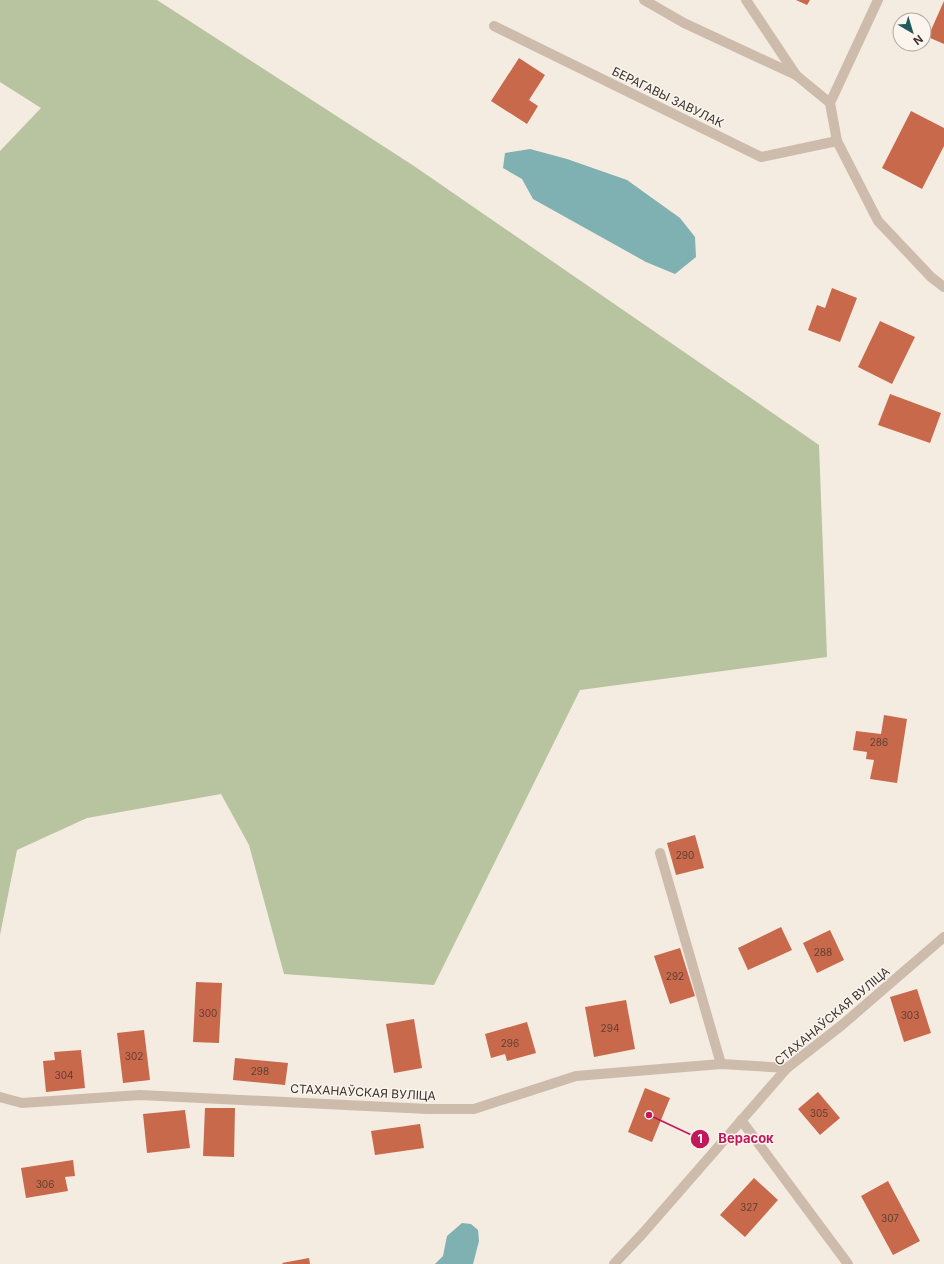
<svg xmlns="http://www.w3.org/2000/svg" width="944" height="1264" viewBox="0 0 944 1264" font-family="Inter,sans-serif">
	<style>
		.green { fill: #b8c4a0 }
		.water { fill: #7fb0b2 }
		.building { fill: #c8694b }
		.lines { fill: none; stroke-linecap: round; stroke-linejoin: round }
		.service { stroke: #cdbbac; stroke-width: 10 }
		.minor { stroke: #cdbbac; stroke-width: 10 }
		.tertiary { stroke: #cdbbac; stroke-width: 10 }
		.labels { text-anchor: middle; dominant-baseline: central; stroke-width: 3; stroke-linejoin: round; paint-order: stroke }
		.number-label { font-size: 10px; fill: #5e3e33 }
		.street-label { font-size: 12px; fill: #3b302b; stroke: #fbf5ee }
		.leader { fill: none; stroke: #c2185b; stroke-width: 1.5 }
		.callout-dot { fill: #c2185b; stroke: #fbf5ee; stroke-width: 1.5 }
		.mark-label { font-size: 12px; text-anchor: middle; font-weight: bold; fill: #fff }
		.callout-label { font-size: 13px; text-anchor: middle; font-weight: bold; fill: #c2185b; stroke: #fbf5ee; stroke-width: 3; stroke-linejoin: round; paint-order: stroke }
	</style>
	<rect width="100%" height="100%" fill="#f4ebe1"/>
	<path class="green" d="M0,0h157l257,166 405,279 8,212 -247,33 -146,295 -150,-11 -35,-129 -28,-51 -134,24 -70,32 -17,85v-784l41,-43 -41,-26z"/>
	<g class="water">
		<path d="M530,149l37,10 60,21 53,38 15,19 1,20 -21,17 -29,-12 -113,-63 -11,-20 -19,-11 2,-15z"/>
		<path d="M462,1223l9,1 7,6 1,11 -6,23h-38l8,-8 4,-20z"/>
	</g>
	<g class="building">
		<path d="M796,0h14l-3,5z"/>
		<path d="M944,1v43l-16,-7z"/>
		<path d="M519,58l26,17 -16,25 9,6 -11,18 -36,-23z"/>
		<path d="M911,111l33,17v18l-22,43 -40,-21z"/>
		<path d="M832,288l25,10 -17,44 -32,-12 9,-25 8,3z"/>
		<path d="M880,321l35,16 -23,47 -34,-17z"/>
		<path d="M890,394l51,19 -11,30 -52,-18z"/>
		<path d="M884,715l23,4 -10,64 -27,-4 4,-19 -8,-1 1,-7 -14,-2 3,-19 25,3z"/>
		<path d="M695,835l9,33 -28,7 -9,-32z"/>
		<path d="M781,927l11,23 -44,20 -10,-22z"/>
		<path d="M830,930l14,30 -27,13 -14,-30z"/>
		<path d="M680,948l15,48 -25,8 -16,-48z"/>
		<path d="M196,982l26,1 -3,60 -26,-1z"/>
		<path d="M917,989l14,44 -27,9 -14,-45z"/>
		<path d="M626,1000l9,49 -41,8 -9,-50z"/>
		<path d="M414,1019l8,49 -28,5 -8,-49z"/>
		<path d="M527,1022l9,31 -29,8 -2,-7 -14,4 -6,-24z"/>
		<path d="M144,1030l6,50 -27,3 -6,-50z"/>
		<path d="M81,1050l4,38 -39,4 -3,-31 12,-1 -1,-8z"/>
		<path d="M235,1058l53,5 -3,22 -52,-5z"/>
		<path d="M645,1088l25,10 -18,44 -24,-10z"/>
		<path d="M818,1092l22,26 -20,17 -22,-26z"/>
		<path d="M205,1108h30l-1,49 -31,-1z"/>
		<path d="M185,1110l5,38 -43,5 -4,-39z"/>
		<path d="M420,1124l4,24 -49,7 -4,-24z"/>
		<path d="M73,1160l2,16 -10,1 3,14 -42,7 -5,-30z"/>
		<path d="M754,1178l24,22 -33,37 -25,-22z"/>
		<path d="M888,1181l32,60 -27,14 -32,-59z"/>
		<path d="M309,1258l1,6h-27l-1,-1z"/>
	</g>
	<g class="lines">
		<g class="service">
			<path d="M644,0l40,23 112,52 34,28"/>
			<path d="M746,0l50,75"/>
			<path d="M660,853l61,211"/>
		</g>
		<g class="minor">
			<path d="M878,0l-48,103 7,38 41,80 53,56 13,10"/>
			<path d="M494,26l267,131 76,-16"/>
			<path d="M0,1097l22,6 118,-8 288,14h46l102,-33 145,-12 66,4"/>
			<path d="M741,1120l107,144"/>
		</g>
		<path class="tertiary" d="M614,1264l30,-32 143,-164 55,-43 102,-88"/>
	</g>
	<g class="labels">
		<g class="number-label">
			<text x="879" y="742">286</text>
			<text x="685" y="855">290</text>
			<text x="823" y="952">288</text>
			<text x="675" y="976">292</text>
			<text x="208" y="1013">300</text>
			<text x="910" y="1015">303</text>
			<text x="610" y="1028">294</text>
			<text x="510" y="1043">296</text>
			<text x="134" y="1056">302</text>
			<text x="260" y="1071">298</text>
			<text x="64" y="1075">304</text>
			<text x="819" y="1113">305</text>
			<text x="45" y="1184">306</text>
			<text x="749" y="1207">327</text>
			<text x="890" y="1218">307</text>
		</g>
		<g class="street-label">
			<text transform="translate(668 97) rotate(26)">БЕРАГАВЫ ЗАВУЛАК</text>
			<text transform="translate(832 1016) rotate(-40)">СТАХАНАЎСКАЯ ВУЛІЦА</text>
			<text transform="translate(363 1092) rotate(3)">СТАХАНАЎСКАЯ ВУЛІЦА</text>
		</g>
	</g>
	<path class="leader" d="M649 1115L700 1139"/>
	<g class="callout-dot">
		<circle cx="649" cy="1115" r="4"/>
		<circle cx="700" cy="1139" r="10"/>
	</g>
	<g class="mark-label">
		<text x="700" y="1143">1</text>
	</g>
	<g class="callout-label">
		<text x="746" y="1143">Верасок</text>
	</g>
	<g transform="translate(912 32) rotate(142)"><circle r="19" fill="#fbf5ee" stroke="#aea6a0"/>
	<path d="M0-3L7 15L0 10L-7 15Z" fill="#1f5a5e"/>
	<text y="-6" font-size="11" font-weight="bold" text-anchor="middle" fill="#3b302b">N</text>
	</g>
</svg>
